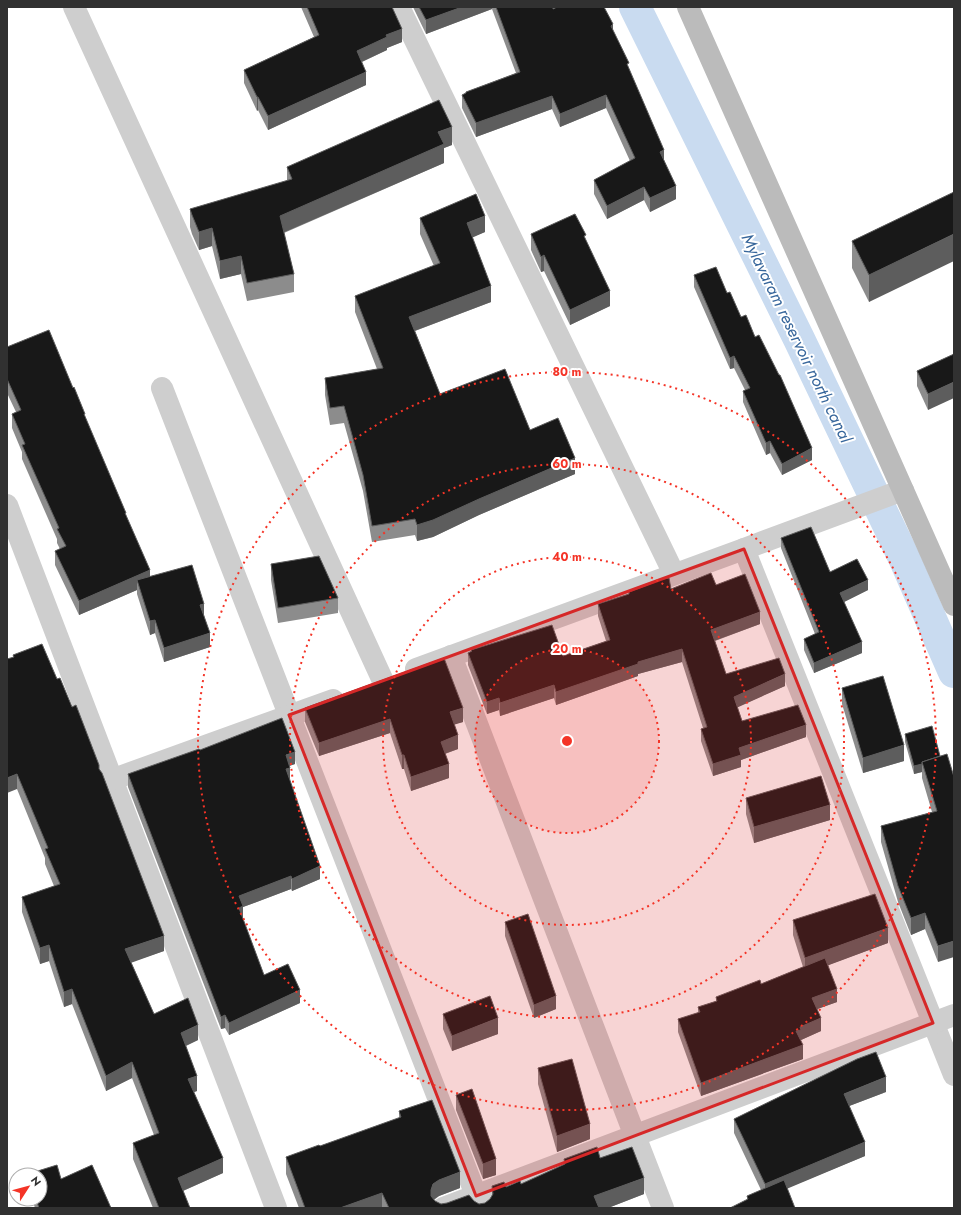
<svg xmlns="http://www.w3.org/2000/svg" width="961" height="1215" viewBox="0 0 961 1215" font-family="Jost,sans-serif">
	<style>
		.lines { fill: none; stroke-linecap: round; stroke-linejoin: round }
		.canal { stroke: #c9dbf0; stroke-width: 32 }
		.minor { stroke: #cecece; stroke-width: 22 }
		.secondary { stroke: #bbb; stroke-width: 22 }
		.wall { fill: #8c8c8c }
		.shaded-wall { fill: #5d5d5d }
		.building { fill: #181818; stroke: #5d5d5d }
		.marked { fill: #d62828; fill-opacity: 0.2; stroke: #d62828; stroke-width: 3; stroke-linejoin: round }
		.ring { fill: none; stroke: #f43427; stroke-width: 2; stroke-dasharray: 2 4 }
		.labels { text-anchor: middle; dominant-baseline: central; stroke-width: 4; stroke-linejoin: round; paint-order: stroke }
		.water-label { font-size: 17px; font-style: italic; fill: #37669b; stroke: #fff }
		.centre { fill: #f43427; stroke: #fff; stroke-width: 2 }
		.ring-label { font-size: 12px; text-anchor: middle; font-weight: bold; fill: #f43427; stroke: #fff; stroke-width: 4; stroke-linejoin: round; paint-order: stroke }
	</style>
	<rect width="100%" height="100%" fill="#fff"/>
	<g class="lines">
		<path class="canal" d="M635,7l164,332 106,221 49,112"/>
		<g class="minor">
			<path d="M74,7l309,674"/>
			<path d="M399,7l275,567"/>
			<path d="M162,388l319,820"/>
			<path d="M7,505l269,703"/>
			<path d="M744,549l210,526"/>
			<path d="M451,656l184,480 28,72"/>
			<path d="M416,669l328,-120 159,-59"/>
			<path d="M111,780l222,-80"/>
			<path d="M443,1208l511,-193"/>
		</g>
		<path class="secondary" d="M688,7l266,598"/>
	</g>
	<g class="wall">
		<path d="M301,7h91l10,35 -15,6v2l-25,12 4,23 -98,45 -10,-20 -1,1 -13,-28v-13l70,-33z"/>
		<path d="M413,7h140v2l60,22 16,39 35,90 12,39 -26,13 -6,-12 -37,19 -13,-25v-14l36,-19 -24,-53 -46,19 -8,-18 -76,28 -14,-29v-13l4,-2v-1l50,-19 -24,-64 -66,25z"/>
		<path d="M452,145l-8,3v15l-160,70 10,41v18l-47,9 -6,-27 -21,5 -8,-33 -13,4 -7,-16 -2,-7v-18l97,-28v-14z"/>
		<path d="M954,192l-85,110 -17,-34v-27z"/>
		<path d="M420,218l65,14 -13,5 19,65 -76,29 25,63 90,36 45,44 -96,41 -46,22 -16,4 -2,-6 -43,7 -9,-51 -19,-68 -14,2 -5,-30v-17l52,-9 -22,-57v-16l79,-30 -14,-32z"/>
		<path d="M531,234l55,7 24,65 -40,19 -26,-54 -3,1 -10,-22z"/>
		<path d="M694,275l33,18 14,24 14,20 57,123 -30,15 -12,-22 -4,2 -23,-53v-11l2,-1 -11,-22 -4,1 -36,-82z"/>
		<path d="M7,347l78,70 65,159 54,39 6,32 -46,15 -9,-29 -5,2 -13,-41v-4l-58,25 -24,-50v-14l5,-2 -3,-6v-4l-35,-80v-7l-10,-24v-14l4,-2 -9,-19z"/>
		<path d="M954,354l-26,56 -11,-24v-15z"/>
		<path d="M781,538l49,34 38,18 -24,12 18,51 -48,20 -10,-23v-11l11,-5 -34,-86z"/>
		<path d="M271,564l67,34v15l-60,10 -7,-43z"/>
		<path d="M716,585l44,39 -45,17 11,33 59,12 -48,21 5,14 64,16 -65,23v7l-28,9 -12,-35v-12l2,-1 -21,-66 -44,12v2l-82,29 -2,-7 -54,18 -1,-6 -12,4 -19,-49v-12l3,-1v-2l92,6 43,-15 -8,-25v-12l31,-10v-2z"/>
		<path d="M13,655l44,24 15,28 27,62 65,182 -33,11 23,52 44,26 -12,6 11,45 -3,1 29,81 -40,18 7,17h-37l-20,-49v-16l21,-8 -22,-57 -26,13 -34,-87 -8,3 -15,-46 -9,3 -18,-52v-15l32,-11 -9,-22v-6l-28,-69z"/>
		<path d="M842,688l62,73 -41,12 -21,-69z"/>
		<path d="M305,708l158,14 -9,2 4,25 -13,5 4,24 -38,13 -7,-22h-2l-12,-36 -71,23 -14,-34z"/>
		<path d="M905,734l35,22 -2,206 -13,-33 -14,6 -13,-33 -17,-60v-16l51,-14 -10,-34v-6l-8,2 -9,-32z"/>
		<path d="M200,750l95,14 -6,2 1,15 30,98 -28,12 -1,-2 -48,18v12l21,56 36,28 -71,32 -4,-7 -4,1 -93,-242v-13z"/>
		<path d="M746,798l84,22 -76,23 -8,-29z"/>
		<path d="M793,920l95,23 -60,22 9,37 -20,7 4,22 -20,9 2,19 -102,37 -23,-64v-13l20,-6v-6l18,-6v-4l45,-13 42,-17 -10,-32z"/>
		<path d="M505,922l51,87 -22,9 -29,-82z"/>
		<path d="M443,1014l55,20 -46,17 -9,-22z"/>
		<path d="M538,1068l52,71 -33,13 -19,-68z"/>
		<path d="M886,1092l-37,14 16,50 -78,32 -40,12v-4l14,-6 -27,-57v-14z"/>
		<path d="M456,1095l40,80 -13,4 -27,-69z"/>
		<path d="M399,1111l61,77 -21,8 -5,4 1,1 6,3 33,-3 5,3 6,-1 5,-4 2,-4v-9l14,1 15,-3 43,-19v-6l36,-1 44,36 -36,14h-309l-13,-34v-17l34,-11 79,-28z"/>
		<path d="M57,1165l4,14 31,-14 19,43h-76l-3,-9h8v-24h-12v-1z"/>
	</g>
	<g class="shaded-wall">
		<path d="M462,7h30v2l-66,25v-14z"/>
		<path d="M613,24v14l-2,-12z"/>
		<path d="M402,29v13l-15,6v2l-30,14v-13l29,-16z"/>
		<path d="M366,72v13l-98,45v-14z"/>
		<path d="M606,95v13l-46,19v-13z"/>
		<path d="M552,96v13l-76,28v-14z"/>
		<path d="M257,97h1v13l-1,1z"/>
		<path d="M452,127v18l-8,3v15l-164,71v-18l158,-84z"/>
		<path d="M664,150v13l-4,-11z"/>
		<path d="M676,186v13l-26,13v-14z"/>
		<path d="M644,187v13l-37,19v-13z"/>
		<path d="M485,216v16l-18,8v-17z"/>
		<path d="M212,228v18l-13,4v-18z"/>
		<path d="M954,234v27l-85,41v-27z"/>
		<path d="M544,255v16l-3,1v-15z"/>
		<path d="M241,256v18l-21,5v-18z"/>
		<path d="M491,286v16l-82,31v-16z"/>
		<path d="M610,291v15l-40,19v-15z"/>
		<path d="M734,356v12l-4,1v-11z"/>
		<path d="M954,382v16l-26,12v-16z"/>
		<path d="M770,441v12l-4,2v-12z"/>
		<path d="M812,448v12l-30,15v-11z"/>
		<path d="M575,458v16l-96,41 -46,22 -16,4v-16z"/>
		<rect x="7" y="541" width="1" height="16"/>
		<path d="M150,570v15l-13,-5v10l-58,25v-14z"/>
		<path d="M868,580v10l-28,14v-11z"/>
		<path d="M204,604v14l-4,-13z"/>
		<path d="M760,612v12l-49,18v-12z"/>
		<path d="M155,620v13l-5,2v-14z"/>
		<path d="M210,633v14l-46,15v-14z"/>
		<path d="M862,642v11l-48,20v-10z"/>
		<path d="M682,649v13l-44,12v2l-82,29v-13l82,-30z"/>
		<path d="M785,674v12l-51,23v-12z"/>
		<path d="M554,685v13l-54,18v-13z"/>
		<path d="M499,698v12l-12,4v-12z"/>
		<path d="M463,708v14l-13,4v-14z"/>
		<path d="M390,719v14l-71,23v-13z"/>
		<path d="M806,725v12l-65,23v7l-28,9v-12l26,-16z"/>
		<path d="M458,735v14l-17,6v-13z"/>
		<path d="M904,745v16l-41,12v-15z"/>
		<path d="M295,752v12l-9,3v-12z"/>
		<rect x="402" y="755" width="2" height="14"/>
		<path d="M449,764v14l-38,13v-14z"/>
		<path d="M922,764v8l-8,2v-8z"/>
		<path d="M290,768v13l-4,-12z"/>
		<path d="M17,774v15l-10,4v-15z"/>
		<path d="M830,805v15l-76,23v-16z"/>
		<path d="M320,866v13l-28,12v-12z"/>
		<path d="M291,876v13l-48,18v12l-4,1v-24z"/>
		<path d="M925,913v16l-14,6v-17z"/>
		<path d="M888,928v15l-83,31v-16z"/>
		<path d="M164,936v15l-39,14v-16z"/>
		<path d="M954,941v16l-16,5v-16z"/>
		<path d="M49,945v16l-9,3v-16z"/>
		<path d="M72,989v15l-8,3v-15z"/>
		<path d="M837,989v13l-25,9v-13z"/>
		<path d="M300,990v13l-71,32v-12z"/>
		<path d="M556,996v13l-22,9v-13z"/>
		<path d="M225,1015v13l-4,1v-12z"/>
		<path d="M498,1018v16l-46,17v-15z"/>
		<path d="M821,1018v13l-20,9v3l-5,-12 4,-4z"/>
		<path d="M198,1025v15l-17,8v-15z"/>
		<path d="M803,1045v14l-102,37v-13z"/>
		<path d="M132,1062v16l-26,13v-15z"/>
		<path d="M197,1076v15l-9,3v-15z"/>
		<path d="M886,1077v15l-42,16v-14z"/>
		<path d="M590,1124v15l-33,13v-16z"/>
		<path d="M865,1142v14l-100,42v-14z"/>
		<path d="M223,1158v15l-45,20v-15z"/>
		<path d="M496,1159v16l-13,4v-15z"/>
		<path d="M460,1172v16l-21,8 -6,4 -2,6v-16l2,-6 6,-4z"/>
		<path d="M644,1178v16l-36,14h-14v-12z"/>
		<path d="M382,1193v15h-42z"/>
	</g>
	<g class="building">
		<path d="M307,7h85l10,22 -16,6 1,2 -30,14 9,21 -98,44 -10,-19h-1l-13,-27 75,-35z"/>
		<path d="M419,7h43l-36,13z"/>
		<path d="M496,7h57v2l4,-2h47l9,17 -2,2 18,37 -2,1 37,86 -4,2 16,34 -26,12 -6,-11 -37,19 -13,-26 41,-22 -29,-63 -46,19 -8,-18 -76,27 -14,-28 4,-2v-1l54,-20z"/>
		<path d="M439,100l13,27 -14,5 6,12 -164,72 14,58 -47,9 -6,-27 -21,5 -8,-33 -13,4 -7,-17 -2,-6 102,-30 -5,-12z"/>
		<path d="M954,192v42l-85,41 -17,-34z"/>
		<path d="M476,194l9,22 -18,7 24,63 -82,31 31,77 65,-25 25,61 28,-12 17,40 -96,41 -46,21 -16,5 -2,-6 -43,7 -9,-51 -19,-69 -14,2 -5,-30 58,-10 -28,-72 85,-33 -20,-45z"/>
		<path d="M575,214l11,21 -2,1 26,55 -40,19 -26,-55 -3,2 -10,-23z"/>
		<path d="M716,267l11,26 3,-1 11,25 5,-2 9,22 4,-2 20,40h1l32,73 -30,16 -12,-23 -4,2 -23,-52 7,-3 -16,-32 -4,2 -36,-83z"/>
		<path d="M49,330l24,58 1,-1 11,27h-1l42,99h-1l25,57 -71,31 -24,-50 11,-5 -9,-17 2,-1 -37,-83 3,-1 -13,-30 9,-4 -14,-31v-32z"/>
		<path d="M954,354v28l-26,12 -11,-23z"/>
		<path d="M811,527l19,45 27,-13 11,21 -28,13 22,49 -48,21 -10,-24 15,-7 -38,-94z"/>
		<path d="M319,556l19,42 -60,10 -7,-44z"/>
		<path d="M192,565l12,39 -4,1 10,28 -46,15 -9,-28 -5,1 -13,-41z"/>
		<path d="M711,573l5,12 29,-11 15,38 -49,18 15,44 53,-16 6,16 -51,23 8,24 56,-16 8,20 -67,23 2,7 -28,9 -12,-35 6,-2 -25,-78 -44,13v2l-82,28 -2,-7 -54,18 -1,-5 -12,4 -19,-49 4,-2 -1,-1 81,-25 11,31 47,-16 -12,-36 31,-10v-2l34,-13 6,-1 2,11z"/>
		<path d="M42,644l15,35 3,-1 12,29 4,-2 23,60v4l3,4 62,163 -39,13 29,65 34,-16 10,27 -17,8 16,43 -9,3 35,79 -45,20 12,30h-31l-26,-65 26,-10 -27,-71 -26,14 -34,-87 -8,3 -15,-47 -9,3 -18,-51 38,-13 -15,-35 3,-1 -31,-74 -10,4v-119l7,-2 -1,-2z"/>
		<path d="M444,658l19,50 -13,4 8,23 -17,7 8,22 -38,13 -7,-22h-2l-12,-36 -71,24 -14,-35z"/>
		<path d="M883,676l21,69 -41,13 -21,-70z"/>
		<path d="M282,718l13,34 -9,3 4,13 -4,1 34,97 -28,13 -1,-3 -52,20 4,10 -4,2 25,67 24,-11 12,26 -71,33 -4,-8 -4,2 -93,-243 71,-25 1,1z"/>
		<path d="M932,726l8,30 -18,6v2l-8,2 -9,-32z"/>
		<path d="M947,754l7,23v164l-16,5 -13,-33 -14,5 -13,-32 -17,-60 56,-15 -15,-49z"/>
		<path d="M821,776l9,29 -76,22 -8,-29z"/>
		<path d="M875,894l13,34 -83,30 -12,-38z"/>
		<path d="M528,914l28,82 -22,9 -29,-83z"/>
		<path d="M825,958l12,31 -25,9 9,20 -21,9 1,3 -5,1 7,14 -102,38 -23,-64 22,-7 -2,-5 19,-6 -1,-4 44,-17 1,4z"/>
		<path d="M490,996l8,22 -46,18 -9,-22z"/>
		<path d="M876,1052l10,25 -42,17 21,48 -100,42 -31,-65 123,-60z"/>
		<path d="M572,1059l18,65 -33,12 -19,-68z"/>
		<path d="M472,1089l24,70 -13,5 -27,-69z"/>
		<path d="M432,1100l28,72 -21,8 -6,4 -2,6v6l4,5 6,3 6,-1 22,-8 5,6 5,3 6,-1 5,-4 3,-5 -1,-8 12,-4 2,5 14,-6 1,3 44,-20 -1,-5 33,-12 3,11 32,-11 12,31 -50,18 5,12h-210l-7,-15 -42,15h-35l-19,-51 33,-12 1,1 81,-29 -2,-6z"/>
		<path d="M57,1165l4,14 31,-14 19,43h-72l-3,-9h4v-24h-12v-1z"/>
		<path d="M784,1180l11,28h-65l18,-9 -1,-3z"/>
	</g>
	<path class="marked" d="M744,549l189,474 -457,173 -187,-481z"/>
	<circle cx="567" cy="741" r="92" fill="#f43427" fill-opacity=".12"/>
	<g class="ring">
		<circle cx="567" cy="741" r="92"/>
		<circle cx="567" cy="741" r="184"/>
		<circle cx="567" cy="741" r="277"/>
		<circle cx="567" cy="741" r="369"/>
	</g>
	<g class="labels">
		<g class="water-label">
			<text transform="translate(797 338) rotate(64)">Mylavaram reservoir north canal</text>
		</g>
	</g>
	<circle cx="567" cy="741" r="6" class="centre"/>
	<g class="ring-label">
		<text x="567" y="376">80 m</text>
		<text x="567" y="468">60 m</text>
		<text x="567" y="561">40 m</text>
		<text x="567" y="653">20 m</text>
	</g>
	<rect width="961" height="1215" fill="none" stroke="#313131" stroke-width="16"/>
	<g transform="translate(28 1187) rotate(54)"><circle r="19" fill="#ffffff" stroke="#adadad"/>
	<path d="M0-3L7 15L0 10L-7 15Z" fill="#f43427"/>
	<text y="-6" font-size="11" font-weight="bold" text-anchor="middle" fill="#313131">N</text>
	</g>
</svg>
